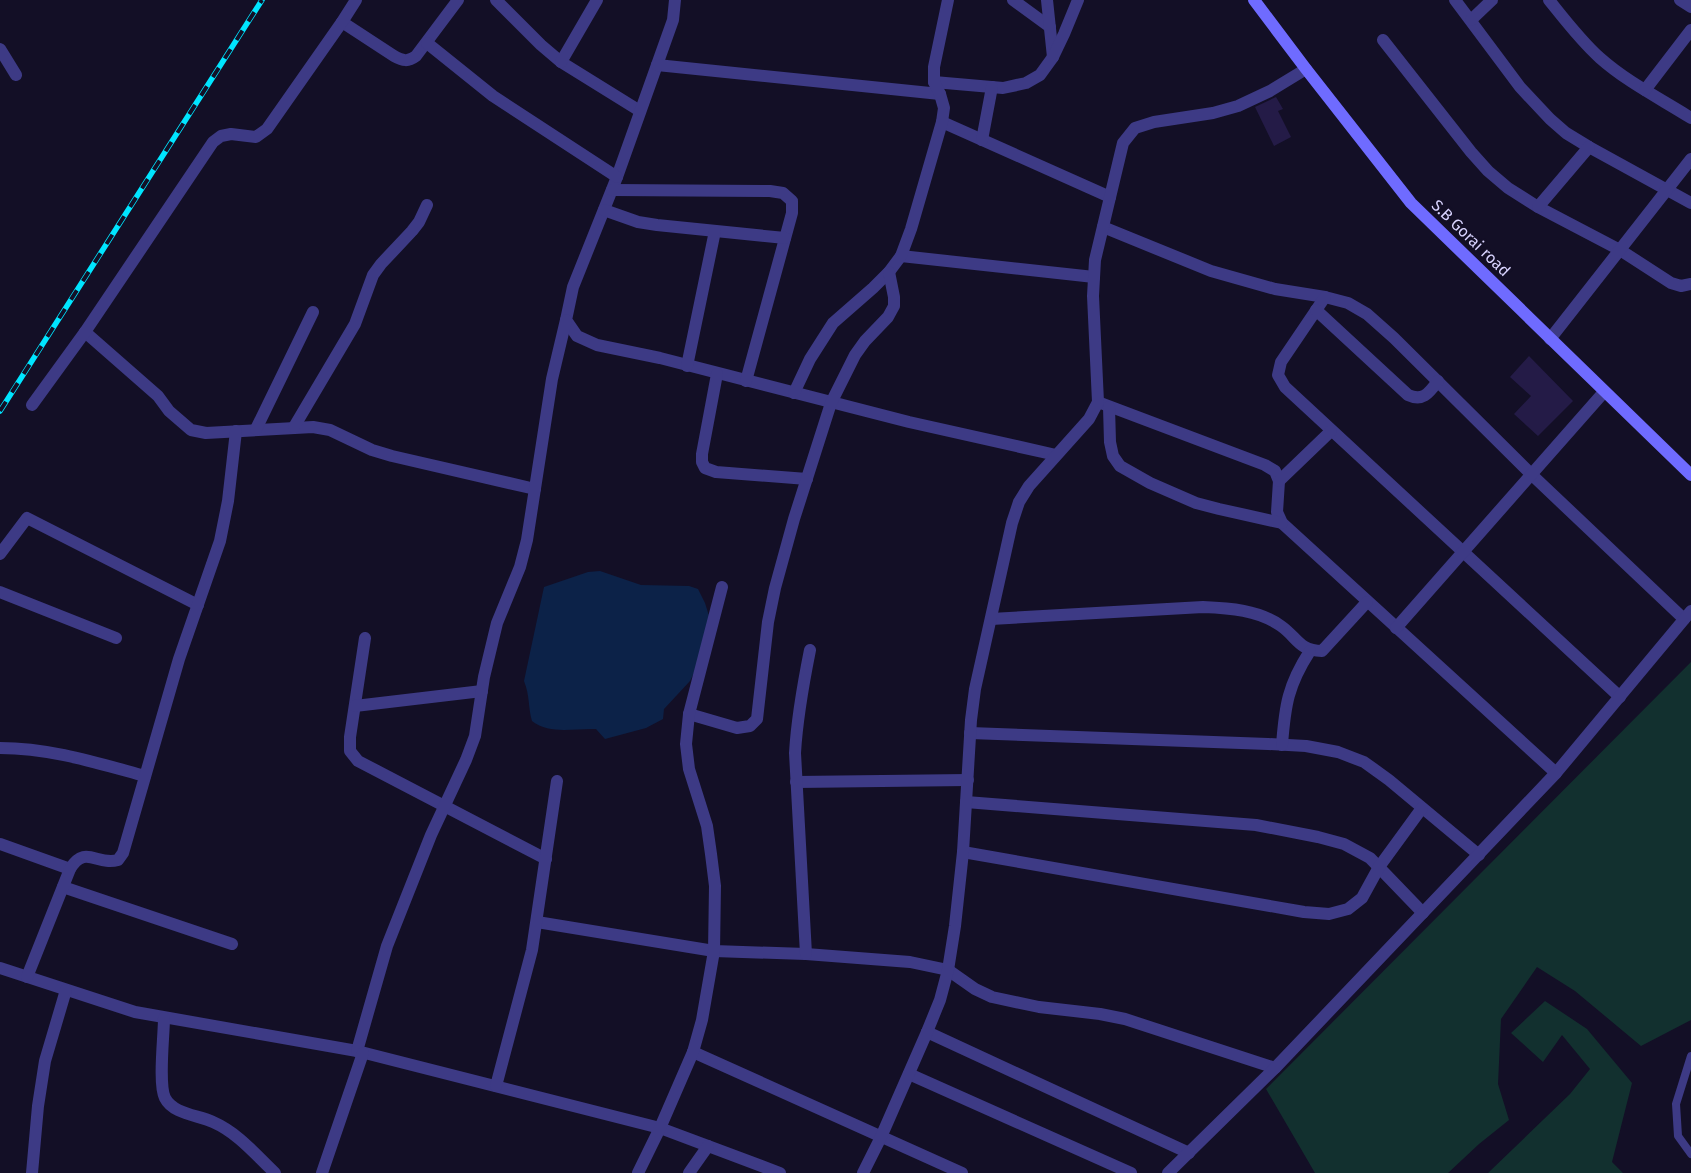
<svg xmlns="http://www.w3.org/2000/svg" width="1691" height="1173" viewBox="0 0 1691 1173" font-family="'Fira Sans',sans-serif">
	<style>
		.green { fill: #12302f }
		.water { fill: #0c2248 }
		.building { fill: #241b47 }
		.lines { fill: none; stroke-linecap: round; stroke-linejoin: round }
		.lane { stroke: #3d3a85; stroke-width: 8 }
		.street { stroke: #3d3a85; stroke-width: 12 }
		.secondary { stroke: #6f6bff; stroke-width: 12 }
		.rail-casing { stroke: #00e5ff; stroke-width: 5.5 }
		.rail { stroke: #130f26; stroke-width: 4; stroke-dasharray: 11; stroke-linecap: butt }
		.labels { text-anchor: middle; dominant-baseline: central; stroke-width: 4.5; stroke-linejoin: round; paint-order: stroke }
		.street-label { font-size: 16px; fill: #d9d4ff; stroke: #130f26 }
	</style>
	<rect width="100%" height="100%" fill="#130f26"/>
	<g class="green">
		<path d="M1691,662v358l-50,26 -66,-55 -38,-24 -36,52 -3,65 11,36 -30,24 -31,29h-133l-49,-84z"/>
		<path d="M1545,1001l42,28 45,54 -20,79 11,11h-135l82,-79 20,-25 -28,-34 -19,27 -32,-29z"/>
	</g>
	<path class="water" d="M600,571l41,14 48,1 9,3 7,14 5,16 -11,44 -9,18 -26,28 -1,10 -17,9 -41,11 -9,-10c-22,-1 -46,6 -64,-8 -4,-14 -2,-25 -8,-40l20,-94 44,-15z"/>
	<g class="building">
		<path d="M1276,97l7,12 -5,2 13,26 -17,9 -19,-39z"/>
		<path d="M1529,356l44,45 -35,35 -24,-22 17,-18 -21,-19z"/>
	</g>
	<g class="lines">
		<path class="lane" d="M1691,1056l-15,48 2,32 13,18"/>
		<g class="street">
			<path d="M496,0l45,45 20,17 79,49"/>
			<path d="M675,0l-2,20 -56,157 -44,110 -7,33 11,16 20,9 63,13 249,64 147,33"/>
			<path d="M1013,0l37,27"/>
			<path d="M1047,0l6,57"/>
			<path d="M1455,0l65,87 30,32 16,14 23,14 102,56"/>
			<path d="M1549,0c16,20 32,41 51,58 27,24 61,41 91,60"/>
			<path d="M1680,0l11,7"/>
			<path d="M1471,20l21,-20"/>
			<path d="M342,22l52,34c9,5 14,6 22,0l42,-56"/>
			<path d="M1383,40l88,112 17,19 20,17 30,19 82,43 51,33 10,3 10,-2"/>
			<path d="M427,43l66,53 124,81"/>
			<path d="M0,49l16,26"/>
			<path d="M561,62l36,-62"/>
			<path d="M657,65l283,29"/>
			<path d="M934,82l69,6 23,-5 14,-8 13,-18 11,-23 14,-34"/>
			<path d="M1645,90l46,-60"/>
			<path d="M942,122l168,75"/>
			<path d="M982,140l10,-53"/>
			<path d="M612,190l158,1 13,2 9,8v12l-46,168"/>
			<path d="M1538,207l51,-60"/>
			<path d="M604,210l34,12 19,3 128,13"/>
			<path d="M1103,227l108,44 64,18 50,8 23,6 19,11 27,24 137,136 153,145"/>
			<path d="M901,256l193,21"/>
			<path d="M1325,297l-44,65 -3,13 7,12 335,310"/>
			<path d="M1316,310l92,85c15,7 21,-2 30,-14"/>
			<path d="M85,332l73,64 11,15 22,19 15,3 107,-6 17,3 42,20 20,6 143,33"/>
			<path d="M1550,339l141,-180"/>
			<path d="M687,366l28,-135"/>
			<path d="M717,374l-15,80v8l3,6 11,4 91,7"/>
			<path d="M794,393l16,-34 23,-36 40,-35 16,-16 12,-16 10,-27 31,-107 2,-14 -4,-14 -6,-12v-15l14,-67"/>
			<path d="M1098,402l167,63 10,6 4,10 -2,31 5,11 274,250"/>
			<path d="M32,405l53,-73 128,-190 8,-6 10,-2 25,3 11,-8 75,-107 14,-22"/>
			<path d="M1109,407l1,35 3,14 7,10 30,17 46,20 23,6 63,14"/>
			<path d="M294,427l61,-103 18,-49 8,-11 31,-33 7,-9 8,-17"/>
			<path d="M256,429l57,-117"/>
			<path d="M1279,481l52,-50"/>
			<path d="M0,554l27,-36 171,87"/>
			<path d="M0,592l116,46"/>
			<path d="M991,619l212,-12c26,1 56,3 78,19 17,12 17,24 41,25l45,-49"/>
			<path d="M1396,628l208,-236"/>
			<path d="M365,638l-15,99v14l8,10 188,98"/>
			<path d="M355,706l127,-15"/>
			<path d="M689,714l48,14 13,-2 7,-7 11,-97 7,-34 19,-69 37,-116 24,-48 10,-14 23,-24 6,-11v-9l-5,-25"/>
			<path d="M970,733l298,11 38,2 32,6 26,10 25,18 90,75"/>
			<path d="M1282,745c3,-40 6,-60 28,-94"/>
			<path d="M0,748c50,0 97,15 145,28"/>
			<path d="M796,782l172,-2"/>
			<path d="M966,802l290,23 62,12 26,7 26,14 53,55"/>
			<path d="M0,844l70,25"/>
			<path d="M963,852l341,60 25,2 19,-5 14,-11 17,-31 43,-59"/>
			<path d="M63,887l169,57"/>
			<path d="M537,922l177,29 92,3 104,8 38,8 27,19 17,8 47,10 61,7 25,5 150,49"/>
			<path d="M806,954l-11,-201c2,-35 8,-68 15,-103"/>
			<path d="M0,968l135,44 222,39 303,77 120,45"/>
			<path d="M27,977l43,-108c15,-25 27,-3 48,-9l5,-7 56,-194 41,-118 8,-40 8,-70"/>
			<path d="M164,1018c0,18 -6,66 1,80 8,16 33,17 48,24 25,11 42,32 62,51"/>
			<path d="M927,1032l262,121"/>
			<path d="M357,1051l30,-105 44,-111 35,-75 9,-24 9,-59 13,-54 23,-56 7,-27 25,-161 14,-59"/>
			<path d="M693,1052l269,121"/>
			<path d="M909,1074l222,99"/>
			<path d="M496,1086l36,-136 25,-169"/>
			<path d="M32,1173l6,-67 7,-45 21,-71"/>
			<path d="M322,1173l41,-120"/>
			<path d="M638,1173l22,-45 33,-76 9,-32 12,-69 1,-65 -4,-32 -4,-28 -18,-57 -3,-25 3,-30 33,-127"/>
			<path d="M689,1173l19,-27"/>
			<path d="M863,1173l18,-36 46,-105 13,-32 8,-30 7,-44 8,-74 8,-132 4,-31 37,-166 7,-21 10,-16 60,-67 9,-17 -5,-106 2,-36 28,-117 12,-15 19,-6 59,-9 25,-7 32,-15 36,-22"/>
			<path d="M1168,1173l107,-105 281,-295 135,-162"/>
		</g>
		<path class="secondary" d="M1254,0l52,69 105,134 280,272"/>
		<g class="rail-casing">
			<path id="rail" d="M0,411l262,-411"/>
		</g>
		<use href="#rail" class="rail"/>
	</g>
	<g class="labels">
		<g class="street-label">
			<text transform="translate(1471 238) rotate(44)">S.B Gorai road</text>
		</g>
	</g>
</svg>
